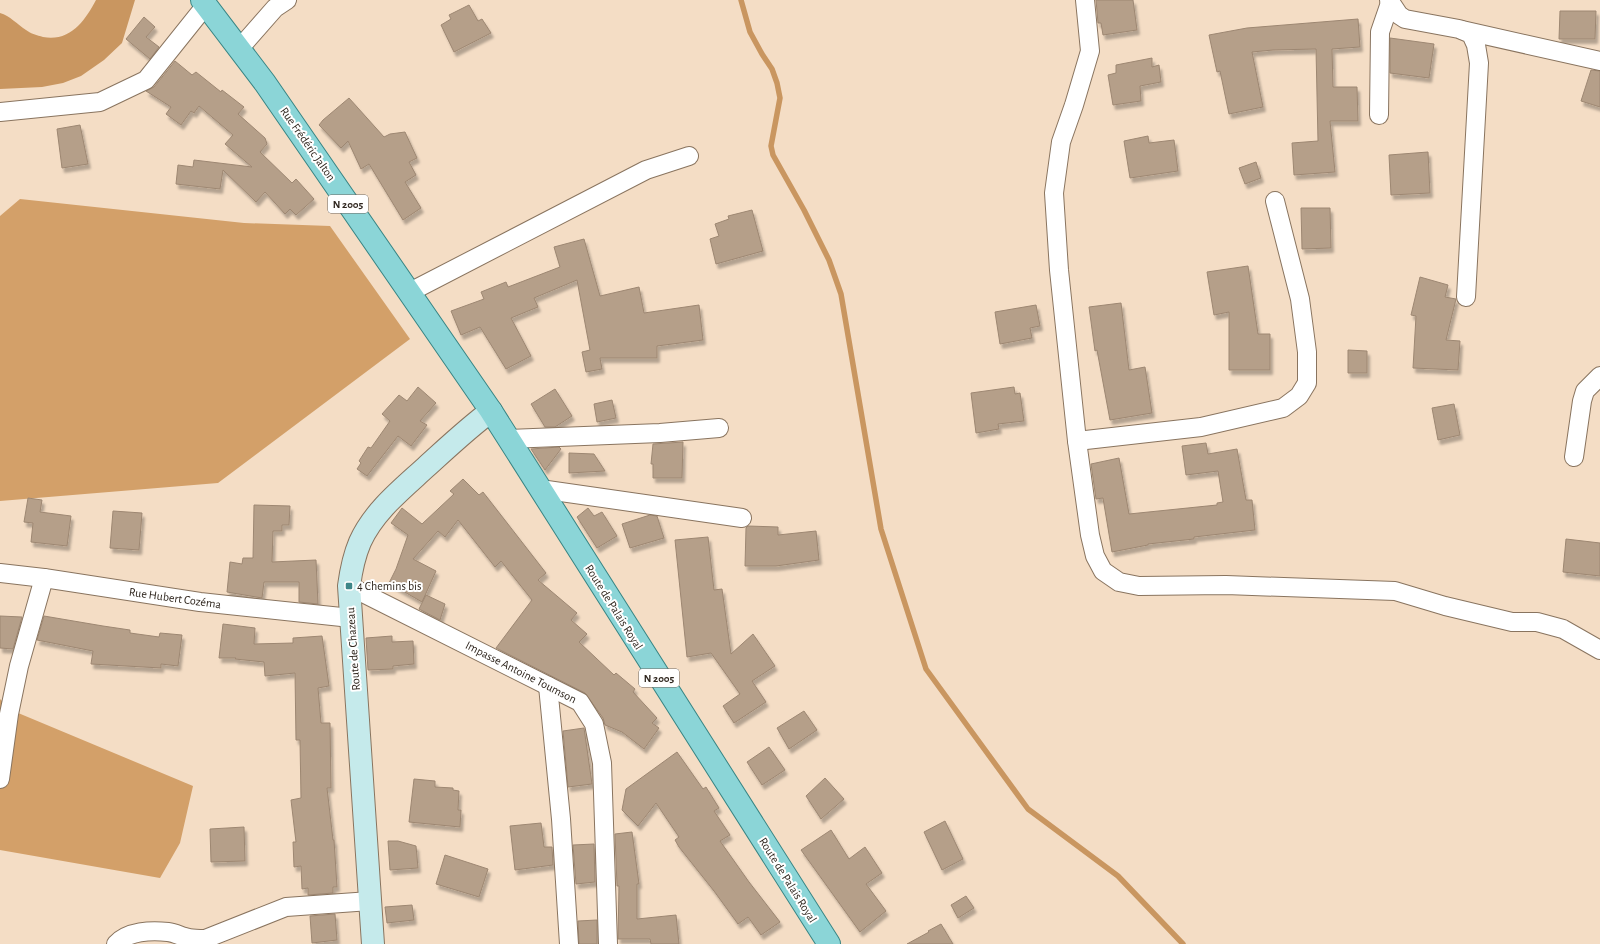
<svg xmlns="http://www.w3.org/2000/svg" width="1600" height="944" viewBox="0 0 1600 944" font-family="'Alegreya Sans',sans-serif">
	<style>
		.forest { fill: #d3a069 }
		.water { fill: #c99660 }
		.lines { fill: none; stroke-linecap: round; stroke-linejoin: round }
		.stream { stroke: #c99660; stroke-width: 5.5 }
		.building { fill: #b59f89; stroke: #9d8772; filter: url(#shadow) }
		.minor-casing { stroke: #89745f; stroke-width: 20 }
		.secondary-casing { stroke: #89745f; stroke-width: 24 }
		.primary-casing { stroke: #388584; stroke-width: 24 }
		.minor { stroke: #fff; stroke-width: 18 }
		.secondary { stroke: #c5eaeb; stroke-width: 22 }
		.primary { stroke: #8bd5d7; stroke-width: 22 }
		.poi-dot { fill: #3e8688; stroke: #fff; stroke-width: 1.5 }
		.labels { text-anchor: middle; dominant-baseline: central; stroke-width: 4; stroke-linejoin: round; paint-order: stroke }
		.shield { fill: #fff; stroke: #6d6661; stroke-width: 1 }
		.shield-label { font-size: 11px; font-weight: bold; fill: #2e251d }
		.street-label { font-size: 12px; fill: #2e251d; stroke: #fff }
		.poi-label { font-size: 12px; fill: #2e251d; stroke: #fff; text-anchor: start }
	</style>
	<defs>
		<filter id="shadow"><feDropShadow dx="2.5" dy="4.5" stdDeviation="1" flood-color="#0004"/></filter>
	</defs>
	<rect width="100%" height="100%" fill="#f4ddc5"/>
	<g class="forest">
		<path d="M20,199l224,24 86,3 80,113 -192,144 -218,18v-285z"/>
		<path d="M0,699l11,11 182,76 -13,57 -20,35 -160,-28z"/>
	</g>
	<path class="water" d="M96,0h39l-13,43 -18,17 -23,16 -18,7 -21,4 -42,2v-76c10,3 17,11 26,17 5,4 11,5 17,7 27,5 42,-16 53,-37z"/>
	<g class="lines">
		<path class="stream" d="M741,0l9,32 12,22 10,15 5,14 3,15 -9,48 2,9 31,55 25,50 12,34 40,235 45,140 102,140 90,67 65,68"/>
	</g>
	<g class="building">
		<path d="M1096,0h37l4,30 -34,5 -2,-12h-3z"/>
		<path d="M469,5l9,16 4,-2 9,14 -37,19 -13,-27 10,-6 -2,-4z"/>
		<path d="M1560,11h36l-1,28h-36z"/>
		<path d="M144,17l11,10 -9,10 13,10 -9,12 -24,-20z"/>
		<path d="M1358,19l2,28 -28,2 1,38h24l1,34h-28l5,51 -41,3 -2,-32 26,-2 -2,-92 -43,1 -21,2 11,55 -34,7 -9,-43 -3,1 -8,-37 38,-7z"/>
		<path d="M1390,38l44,6 -5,34 -39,-5z"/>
		<path d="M1152,58v9l7,-2 2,17 -21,4 1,15 -28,4 -5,-30 8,-2v-8z"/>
		<path d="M175,61l17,14 4,-3 25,20 1,-2 22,17 -6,7 27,24 2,6 -7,8 32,31 4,-4 18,20 -18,16 -6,-6 -5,5 -20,-22 -9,10 -33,-32 -3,19 -44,-5 2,-19 15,2 1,-7 58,7 -27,-23 8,-9 -34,-29 -5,7 -3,-2 -10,14 -15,-11 5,-7 -25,-16 8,-4z"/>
		<path d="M1591,70l9,1v36l-19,-6z"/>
		<path d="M349,98l35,39 6,-3 15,-2 12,26 -8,4 7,13 -11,7 16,26 -18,12 -34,-56 -8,5 -13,-28 -7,7 -22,-23 4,-5z"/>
		<path d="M80,125l8,39 -26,4 -5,-39z"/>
		<path d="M1148,136l1,7 25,-3 4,31 -48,7 -6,-37z"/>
		<path d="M1428,152l2,41 -39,2 -2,-40z"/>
		<path d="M1256,162l5,16 -16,6 -6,-16z"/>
		<path d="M1301,208h29l1,40 -29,1z"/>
		<path d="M752,210l11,41 -47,13 -6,-25 9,-3 -4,-12 14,-5 -1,-3z"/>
		<path d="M584,239l16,57 39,-9 5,26 55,-8 4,35 -46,6v12h-57l2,11 -16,3 -4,-20 8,-2 -13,-70 -43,18 4,9 -27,11 20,38 -25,13 -26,-42 -19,8 -10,-24 33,-12 -3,-7 25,-10 2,5 52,-20 -6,-20z"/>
		<path d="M1248,266l10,68h12v36h-41v-58l-15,3 -7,-43z"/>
		<path d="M1420,277l28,8 -3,12 11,2 -10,41 14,1 -2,29 -45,-2 3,-52 -5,-1z"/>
		<path d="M1121,303l8,67 16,-3 7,46 -42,7 -13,-70 -2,1 -6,-44z"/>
		<path d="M1036,305l4,21 -10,2 2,10 -32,6 -5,-32z"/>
		<path d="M1348,350l19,1v22h-19z"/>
		<path d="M418,387l18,16 -16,18 7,4 -16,21 -13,-10 -31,40 -10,-7 4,-6 -2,-2 9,-14 3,1 19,-27 -8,-7 17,-19 8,6z"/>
		<path d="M1014,387l1,7 5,-1 4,28 -26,3 1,5 -23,4 -5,-40z"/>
		<path d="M555,389l17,27 -17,11h-10l-14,-23z"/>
		<path d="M612,400l4,18 -19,4 -3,-18z"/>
		<path d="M1454,404l6,31 -22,5 -6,-32z"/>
		<path d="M683,442l-1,36h-29v-14h-2l2,-20z"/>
		<path d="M1206,443l2,11 29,-5 9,51h6l3,30 -61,7v2l-46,5v1l-36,7 -9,-54 -7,1 -5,-35 28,-6 10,56 88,-9v-2l6,-1 -5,-31 -32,4 -4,-29z"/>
		<path d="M559,447l2,2 -16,21 -14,-21z"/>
		<path d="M569,453l25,1 11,17 -36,2z"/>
		<path d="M463,479l16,16 4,-3 63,81 -8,7 39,33 -6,7 16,14 -8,8 35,33 2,-2 19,16 -2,3 24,26 -5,5 7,5 -15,21 -22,-17 -17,-7 -2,-7 -18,-25 -89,-45 36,-48 -31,-39 -6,6 -37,-47 -13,17 -7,-6 -25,28 23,12 -14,31 -33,-19 7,-14 12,-34 -17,-12 11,-15 20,16 32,-30 -4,-3z"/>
		<path d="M28,498l14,2 -2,12 31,4 -4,30 -36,-4 2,-19 -9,-1z"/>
		<path d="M254,505l36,1 -1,19h-7v6h-9l-1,31 44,-2 2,44 -19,-2v-20h-35l-2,16 -35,-6 3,-30 12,2 1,-6h10z"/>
		<path d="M588,508l6,8 8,-4 15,24 -20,12 -20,-31z"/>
		<path d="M113,511l29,2 -3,37 -29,-2z"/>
		<path d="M650,515l7,1 7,22 -34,10 -8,-24z"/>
		<path d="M748,526l30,1v8l38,-4 3,29 -43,6h-31l1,-38z"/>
		<path d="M708,537l6,53 8,-1 9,65 22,-20 22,32 -23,15 14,21 -32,21 -11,-17 17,-12 -29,-41 -24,4 -12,-117z"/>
		<path d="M1566,539l34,4v33l-37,-4z"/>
		<path d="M426,595l19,9 -5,16 -21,-11z"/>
		<path d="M0,616l22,1 -9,32 -13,-1z"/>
		<path d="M44,616l59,10 27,4v3l29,4 1,-4 22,2 -4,31 -17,-2v4l-70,-4 2,-13 -56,-11z"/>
		<path d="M223,624l32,4 -1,16 39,-1v-5l29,-2 7,50 -11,2 3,35h9l1,65h-4l6,52h1l3,47h-4v6l-25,2v-7l-6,1 -1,-23 -7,1 -1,-25h3l-5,-42 10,-2 -1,-58h-4l-1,-67 -30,3 -1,-14 -29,-3 1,-1h-17z"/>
		<path d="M392,636v6l21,-1 1,23 -21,2v3l-25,1 -2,-32z"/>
		<path d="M804,711l13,19 -28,19 -12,-21z"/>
		<path d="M584,728l8,56 -24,3 -5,-56z"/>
		<path d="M769,747l16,23 -23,15 -15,-23z"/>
		<path d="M677,752l26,37 3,-2 13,21 -5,3 16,24 -10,6 29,41 31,40 -19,13 -13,-18 -10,7 -24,-33 -35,-44 -4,-7 4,-3 -23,-34 -18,23 -16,-16 4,-21z"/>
		<path d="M825,778l19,21 -23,20 -15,-23z"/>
		<path d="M414,779l21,2v6l18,1v2l6,1 -1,19h3l-1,17 -51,-5z"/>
		<path d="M945,821l18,38 -21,11 -18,-38z"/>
		<path d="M541,823l3,24h8l1,18 -38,5 -5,-44z"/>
		<path d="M244,827l1,34 -34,1 -1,-33z"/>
		<path d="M831,830l18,29 16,-12 17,26 -16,11 20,27 -26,21 -59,-82z"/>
		<path d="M632,832l7,52h-2v35l39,-4 3,29h-28l-1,-5h-32l1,-53h-2l-2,-52z"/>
		<path d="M388,841h10l18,5 2,22 -28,2z"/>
		<path d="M594,844l1,38 -19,2 -3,-39z"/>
		<path d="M445,855l43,14 -9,28 -43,-13z"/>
		<path d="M966,896l8,12 -16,10 -7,-13z"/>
		<path d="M412,905l2,15 -27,3 -2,-16z"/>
		<path d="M335,914l2,26 -25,3 -2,-27z"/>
		<path d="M597,920v24h-18l-1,-23z"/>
		<path d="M941,924l12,20h-46l22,-12 -1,-1z"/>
	</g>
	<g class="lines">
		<g class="minor-casing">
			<g id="minor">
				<path d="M1085,0l5,51 -16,54 -13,37 -7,51 5,77 18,171 13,94 5,21 8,15 16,11 20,4 87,-1 169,6 50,15 67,16h25l26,7 37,21"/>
				<path d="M1389,0l10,15 6,4 54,10 12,5 5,11 3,18 -13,234"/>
				<path d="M1462,30l138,31"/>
				<path d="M239,49l36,-41 12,-8"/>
				<path d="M0,112l100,-10 46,-22 60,-75"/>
				<path d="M1379,115l1,-83 10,-29"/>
				<path d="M408,293l238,-123 43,-14"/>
				<path d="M508,439l152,-6 59,-5"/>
				<path d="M1077,441l124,-14 82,-19 16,-12 8,-13v-31l-7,-53 -25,-98"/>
				<path d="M1574,457l8,-56 3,-10 15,-15"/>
				<path d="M540,489l202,29"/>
				<path d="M0,573l44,5 156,24 151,16"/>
				<path d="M349,586l231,116 14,22 8,39 6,181"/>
				<path d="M548,686l13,133 8,125"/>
				<path d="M0,779l9,-65 10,-48 25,-88"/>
				<path d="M116,944c12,-13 35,-14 52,-12 8,1 14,5 21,6 5,1 11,1 16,1l81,-32 84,-6"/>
			</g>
		</g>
		<g class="secondary-casing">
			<path id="secondary" d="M373,944l-24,-358c2,-15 5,-30 11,-44 14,-31 42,-53 66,-75 21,-19 42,-39 65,-56"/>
		</g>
		<g class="primary-casing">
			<path id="primary" d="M202,0l63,83 226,328 338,533"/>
		</g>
		<use href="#minor" class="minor"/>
		<use href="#secondary" class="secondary"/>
		<use href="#primary" class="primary"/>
	</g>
	<rect class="poi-dot" x="345" y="582" width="8" height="8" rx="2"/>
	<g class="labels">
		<g class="shield">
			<rect x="328" y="195" width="40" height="18" rx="3"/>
			<rect x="639" y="669" width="40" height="18" rx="3"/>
		</g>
		<g class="shield-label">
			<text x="348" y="204">N 2005</text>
			<text x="659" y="678">N 2005</text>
		</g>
		<g class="street-label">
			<text transform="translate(308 144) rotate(55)">Rue Frédéric Jalton</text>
			<text transform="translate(175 598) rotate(8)">Rue Hubert Cozéma</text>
			<text transform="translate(614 607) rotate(58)">Route de Palais Royal</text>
			<text transform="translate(353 649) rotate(-94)">Route de Chazeau</text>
			<text transform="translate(521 672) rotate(27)">Impasse Antoine Toumson</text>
			<text transform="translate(788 880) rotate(58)">Route de Palais Royal</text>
		</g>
		<g class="poi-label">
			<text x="357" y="586">4 Chemins bis</text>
		</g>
	</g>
</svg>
